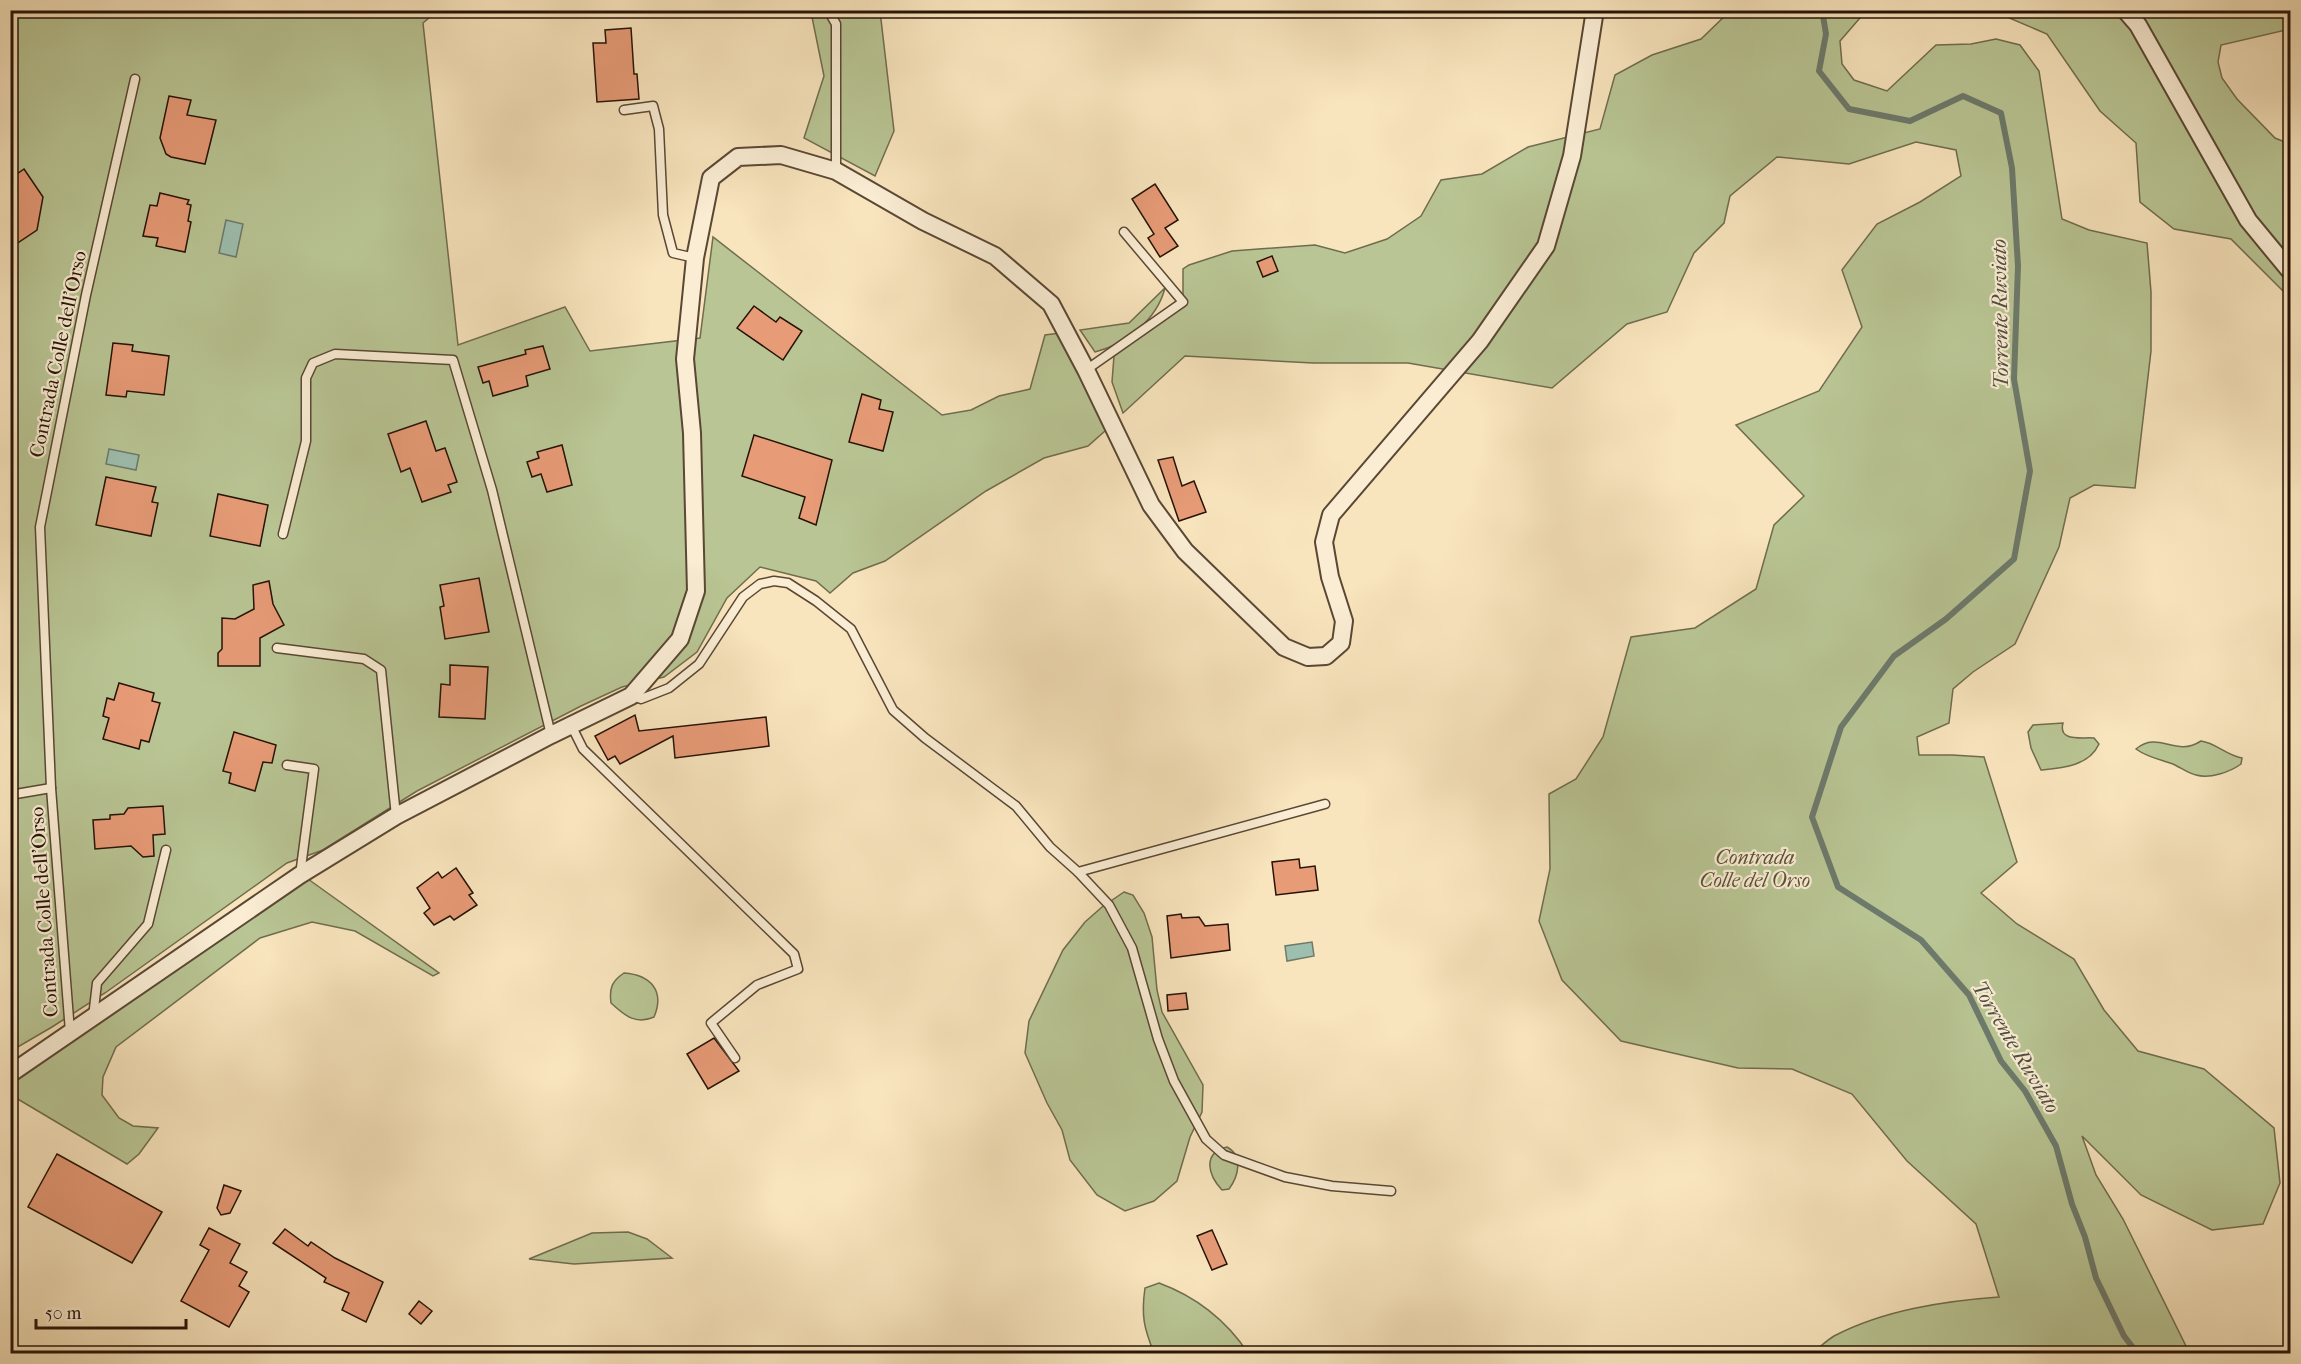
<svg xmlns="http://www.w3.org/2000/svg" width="2301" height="1364" viewBox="0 0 2301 1364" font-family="'IM FELL French Canon',serif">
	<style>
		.green { fill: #b9c594; stroke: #706c4e; stroke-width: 1.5 }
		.water { fill: #9dbfaf; stroke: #6d7a6c; stroke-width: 1.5 }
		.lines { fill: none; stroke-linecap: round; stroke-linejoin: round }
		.stream { stroke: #6d7a6c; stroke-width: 6 }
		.building { fill: #e79b77; stroke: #261307; stroke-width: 1.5 }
		.service-casing { stroke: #5a4734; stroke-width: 11 }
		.minor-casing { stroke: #5a4734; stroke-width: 20 }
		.service { stroke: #faedd4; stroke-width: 8 }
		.minor { stroke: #faedd4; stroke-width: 16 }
		.labels { text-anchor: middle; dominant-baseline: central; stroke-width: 4.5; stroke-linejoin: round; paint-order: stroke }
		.street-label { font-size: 20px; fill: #261307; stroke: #faedd4 }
		.park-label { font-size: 20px; font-style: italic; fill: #595138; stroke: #faedd4 }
		.water-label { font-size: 21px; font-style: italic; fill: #504f42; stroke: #faedd4 }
	</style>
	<rect width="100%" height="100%" fill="#f8e4bd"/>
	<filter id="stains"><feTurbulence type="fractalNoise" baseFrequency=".00333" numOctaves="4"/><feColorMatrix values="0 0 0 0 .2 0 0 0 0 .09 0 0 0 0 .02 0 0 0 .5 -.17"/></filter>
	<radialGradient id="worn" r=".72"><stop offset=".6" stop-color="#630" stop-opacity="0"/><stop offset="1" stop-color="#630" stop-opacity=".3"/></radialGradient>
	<g class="green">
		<path d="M11,11h426l-14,12 35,322 107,-38 25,44 110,-13 13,-101 229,178 29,-5 28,-14 31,-7 15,-54 15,-2 46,97 -18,16 -44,12 -58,33 -101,70 -32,12 -23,20 -14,-12 -56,-14 -33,31 -30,54 -33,25 -42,10 -41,19 -164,85 -94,59 -36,13 -182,130 -53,34 -41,24z"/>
		<path d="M793,11h87l14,120 -19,45 -71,-38 20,-62 -12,-59z"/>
		<path d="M1730,11h136l-26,30 2,23 12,16 33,11 49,-46 35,-1 25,-5 24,6 19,26 23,148 27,11 58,13 4,49v59l-16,137 -41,-3 -24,13 -11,49 -44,97 -42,28 -20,17 -4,34 -32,14 2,18h33l32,2 33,105 -36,31 36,31 57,35 30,51 34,41 66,18 70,59 6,55 -17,41 -51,6 -71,-35 -59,-59 14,39 27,44 65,131 4,3h-380c7,-5 14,-12 22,-17 50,-26 110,-35 165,-39l-23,-73 -69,-63 -55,-67 -60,-25 -54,-1 -117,-27 -59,-61 -23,-59 11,-52 -1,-75 27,-15 27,-42 28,-100 64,-9 61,-39 18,-64 30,-29 -68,-71 83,-34 43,-64 -20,-57 35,-46 43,-22 41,-26 -5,-26 -40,-8 -67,22 -72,-7 -47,39 -6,27 -30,30 -27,59 -40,12 -75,64 -144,-25h-95l-128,-7 -62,57 -11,-31 2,-26 69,-50v-37l6,-4 43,-14 83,-6 30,8 42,-14 34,-23 20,-36 41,-6 46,-27 72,-18 15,-54 37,-20 49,-16z"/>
		<path d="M1993,11h297v18l-69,16 -3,17 4,16 15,21 38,39 15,6v154l-59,-59 -57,-10 -34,-27 -4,-59 -36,-32 -53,-77z"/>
		<path d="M1165,288c-8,31 -38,56 -70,64l-15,-22 49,-7z"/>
		<path d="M2063,723c-5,19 18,14 31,15l5,6c-10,22 -36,24 -58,26l-10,-22 -3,-16 5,-7z"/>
		<path d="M2201,741c15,2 25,14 41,17l-1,6c-11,8 -31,15 -45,11 -9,-2 -17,-9 -26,-12 -12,-4 -23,-6 -34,-14 23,-19 39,9 65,-8z"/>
		<path d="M308,879l131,94 -6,3 -78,-45 -43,-9 -52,16 -144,109 -13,30 -1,18 17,23 14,8 25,2 -19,26 -12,10 -116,-69v-10l5,-7z"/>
		<path d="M1124,892l9,3 11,18 8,24 5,53 5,22 41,73 -1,27 -12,25 -13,44 -23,20 -29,10 -28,-16 -27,-35 -8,-30 -15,-27 -22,-50 4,-32 34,-71 22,-28 17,-15z"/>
		<path d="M624,973c27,2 41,18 30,44 -18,8 -29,-1 -43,-14 -2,-15 1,-22 13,-30z"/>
		<path d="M1227,1147c17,9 11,30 2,42l-7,1c-14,-15 -20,-37 5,-43z"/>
		<path d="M628,1232l19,7 25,19 -98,6 -45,-5 63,-26z"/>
		<path d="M1159,1283c38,14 67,37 89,70h-94c-10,-25 -13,-37 -9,-65z"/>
	</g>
	<g class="water">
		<path d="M226,220l17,4 -7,33 -17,-4z"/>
		<path d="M109,449l30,6 -3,15 -30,-6z"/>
		<path d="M1312,942l2,14 -27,5 -2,-15z"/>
	</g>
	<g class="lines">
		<path class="stream" d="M1822,10l4,24 -7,37 30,38 61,12 53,-25 38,17 11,55 6,98 -4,113 16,92 -16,88 -68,60 -52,37 -53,71 -29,90 26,70 83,53 48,55 32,66 24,30 31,55 16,58 13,33 11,41 28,58 14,18"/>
	</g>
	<g class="building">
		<path d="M631,28l3,46h3l2,25 -42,3 -4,-59h13l-1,-13z"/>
		<path d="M169,96l22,4 -4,15 29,5 -11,44 -34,-7 -5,-3 -6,-16z"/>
		<path d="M24,169l19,28 -6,33 -27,18v-69z"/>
		<path d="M1155,184l23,36 -13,8 13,18 -18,11 -12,-19 6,-4 -22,-35z"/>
		<path d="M160,193l29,7 -2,4 4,1 -3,16 3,1 -6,30 -29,-6 2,-8 -15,-2 7,-31 7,1z"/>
		<path d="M1272,256l6,15 -15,6 -6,-15z"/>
		<path d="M754,306l22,16 4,-5 22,14 -19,29 -46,-32z"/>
		<path d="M113,343l20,2 -1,6 37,5 -5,39 -37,-4 -1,6 -20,-2z"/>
		<path d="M543,346l7,23 -24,7 2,10 -35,10 -4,-15 -6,2 -5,-16 48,-13 -1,-4z"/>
		<path d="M862,394l19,6 -2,9 14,3 -10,39 -34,-9z"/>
		<path d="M426,421l10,30 9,-3 12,34 -9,3 3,7 -29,10 -12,-34 -9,4 -13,-38z"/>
		<path d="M754,435l78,25 -16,65 -17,-7 6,-21 -63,-21z"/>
		<path d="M562,445l10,40 -25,7 -6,-18 -9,3 -5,-15 12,-4 -2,-6z"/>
		<path d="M1173,457l9,29 12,-5 12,31 -27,9 -21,-61z"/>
		<path d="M106,477l50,10 -4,15 6,1 -7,33 -55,-11z"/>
		<path d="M218,494l50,11 -8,41 -50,-10z"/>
		<path d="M479,578l10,54 -44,7 -5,-32 4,-1 -4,-21z"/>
		<path d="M269,581l4,23 11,21 -24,13v28h-42v-13l4,-4v-31l13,1 19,-10 -1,-24z"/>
		<path d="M450,665l38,2 -3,52 -46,-2 2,-33 9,1z"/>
		<path d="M119,683l35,10 -2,8 8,2 -11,39 -8,-2 -2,9 -36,-10 6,-21 -6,-2 4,-18 7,2z"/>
		<path d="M635,715l4,16 127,-14 3,29 -94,12 -2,-22 -53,28 -5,-8 -7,4 -13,-24z"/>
		<path d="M234,732l42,13 -4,18 -9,-1 -8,29 -26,-8 2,-10 -8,-2z"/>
		<path d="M163,806l2,28 -12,1 1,21 -11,1 -12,-11 -36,3 -2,-29 17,-1v-4l14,-1 4,-6z"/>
		<path d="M1299,859l1,9 15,-2 3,24 -42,5 -4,-33z"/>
		<path d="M456,868l17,25 -4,2 8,10 -23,15 -4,-4 -16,9 -10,-12 6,-5 -13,-20 21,-16 4,6z"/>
		<path d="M1181,914l1,4 17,-1 6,9 23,-2 2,26 -59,8 -4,-42z"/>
		<path d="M1186,993l2,16 -20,2 -1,-16z"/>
		<path d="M714,1038l25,33 -31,18 -21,-35z"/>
		<path d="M57,1154l105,58 -30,51 -104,-56z"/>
		<path d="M224,1185l17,6 -11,22 -9,2 -4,-7z"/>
		<path d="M209,1228l31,16 -10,19 17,9 -8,14 10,6 -20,35 -48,-26 28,-51 -9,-5z"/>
		<path d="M285,1229l23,17 3,-4 24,16 48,24 -17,40 -24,-12 7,-17 -25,-11 2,-4 -53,-35z"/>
		<path d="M1212,1230l15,34 -15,6 -15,-34z"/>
		<path d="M419,1301l13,10 -11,13 -12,-10z"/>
	</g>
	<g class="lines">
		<g class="service-casing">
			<g id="service">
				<path d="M828,10l8,14v147"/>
				<path d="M624,110l29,-4 6,23 4,86 10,38 22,5"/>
				<path d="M1086,370l97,-68 -59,-70"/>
				<path d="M283,534l23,-93v-63l7,-15 22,-9 118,6 39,130 59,245"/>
				<path d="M277,648l87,11 17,11 15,146"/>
				<path d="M631,696l10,3 28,-11 30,-24 44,-67 17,-13 14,-3 14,2 28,18 35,28 42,81 32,28 91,68 34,41 28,25 247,-68"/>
				<path d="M571,725l12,24 211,205 4,15 -41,16 -46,38 24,35"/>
				<path d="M287,765l27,4 -14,106"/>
				<path d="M10,795l41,-7"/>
				<path d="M1078,872l31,33 23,43 26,91 16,42 32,58 18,16 61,22 47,9 59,5"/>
				<path d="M93,1017l4,-34 51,-59 18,-74"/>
				<path d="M70,1032l-19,-244 -11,-261 46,-232 49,-216"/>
			</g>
		</g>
		<g class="minor-casing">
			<g id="minor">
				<path d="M2125,10l13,15 110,195 42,51"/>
				<path d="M10,1074l290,-199 96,-59 155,-81 80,-39 49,-57 16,-48 -4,-158 -7,-74 10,-101 16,-80 27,-21 43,-2 55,16 87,50 72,35 56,48 35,66 65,135 34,46 99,96 24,10 18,-1 15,-13 3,-22 -14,-44 -6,-35 7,-27 149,-174 66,-95 26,-90 23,-146"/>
			</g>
		</g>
		<use href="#service" class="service"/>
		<use href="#minor" class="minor"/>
	</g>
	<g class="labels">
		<g class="street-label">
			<text transform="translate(58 354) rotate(-78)">Contrada Colle dell'Orso</text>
			<text transform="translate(44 912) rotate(-94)">Contrada Colle dell'Orso</text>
		</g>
		<g class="park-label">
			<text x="1755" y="857">Contrada<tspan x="1755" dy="23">Colle del Orso</tspan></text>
		</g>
		<g class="water-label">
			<text transform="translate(2000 314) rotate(-91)">Torrente Ruviato</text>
			<text transform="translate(2016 1047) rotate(59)">Torrente Ruviato</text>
		</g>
	</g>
	<rect width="2301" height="1364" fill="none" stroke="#f8e4bd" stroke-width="36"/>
	<rect x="12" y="12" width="2277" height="1340" fill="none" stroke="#261307" stroke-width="3"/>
	<rect x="18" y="18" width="2265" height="1328" fill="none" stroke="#261307" stroke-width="1.5"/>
	<path d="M36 1319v9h150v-9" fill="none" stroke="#261307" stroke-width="3"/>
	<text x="45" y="1319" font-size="18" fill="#261307" stroke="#faedd4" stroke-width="4.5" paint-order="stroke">50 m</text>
	<rect width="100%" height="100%" filter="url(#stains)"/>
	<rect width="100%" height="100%" fill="url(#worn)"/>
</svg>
